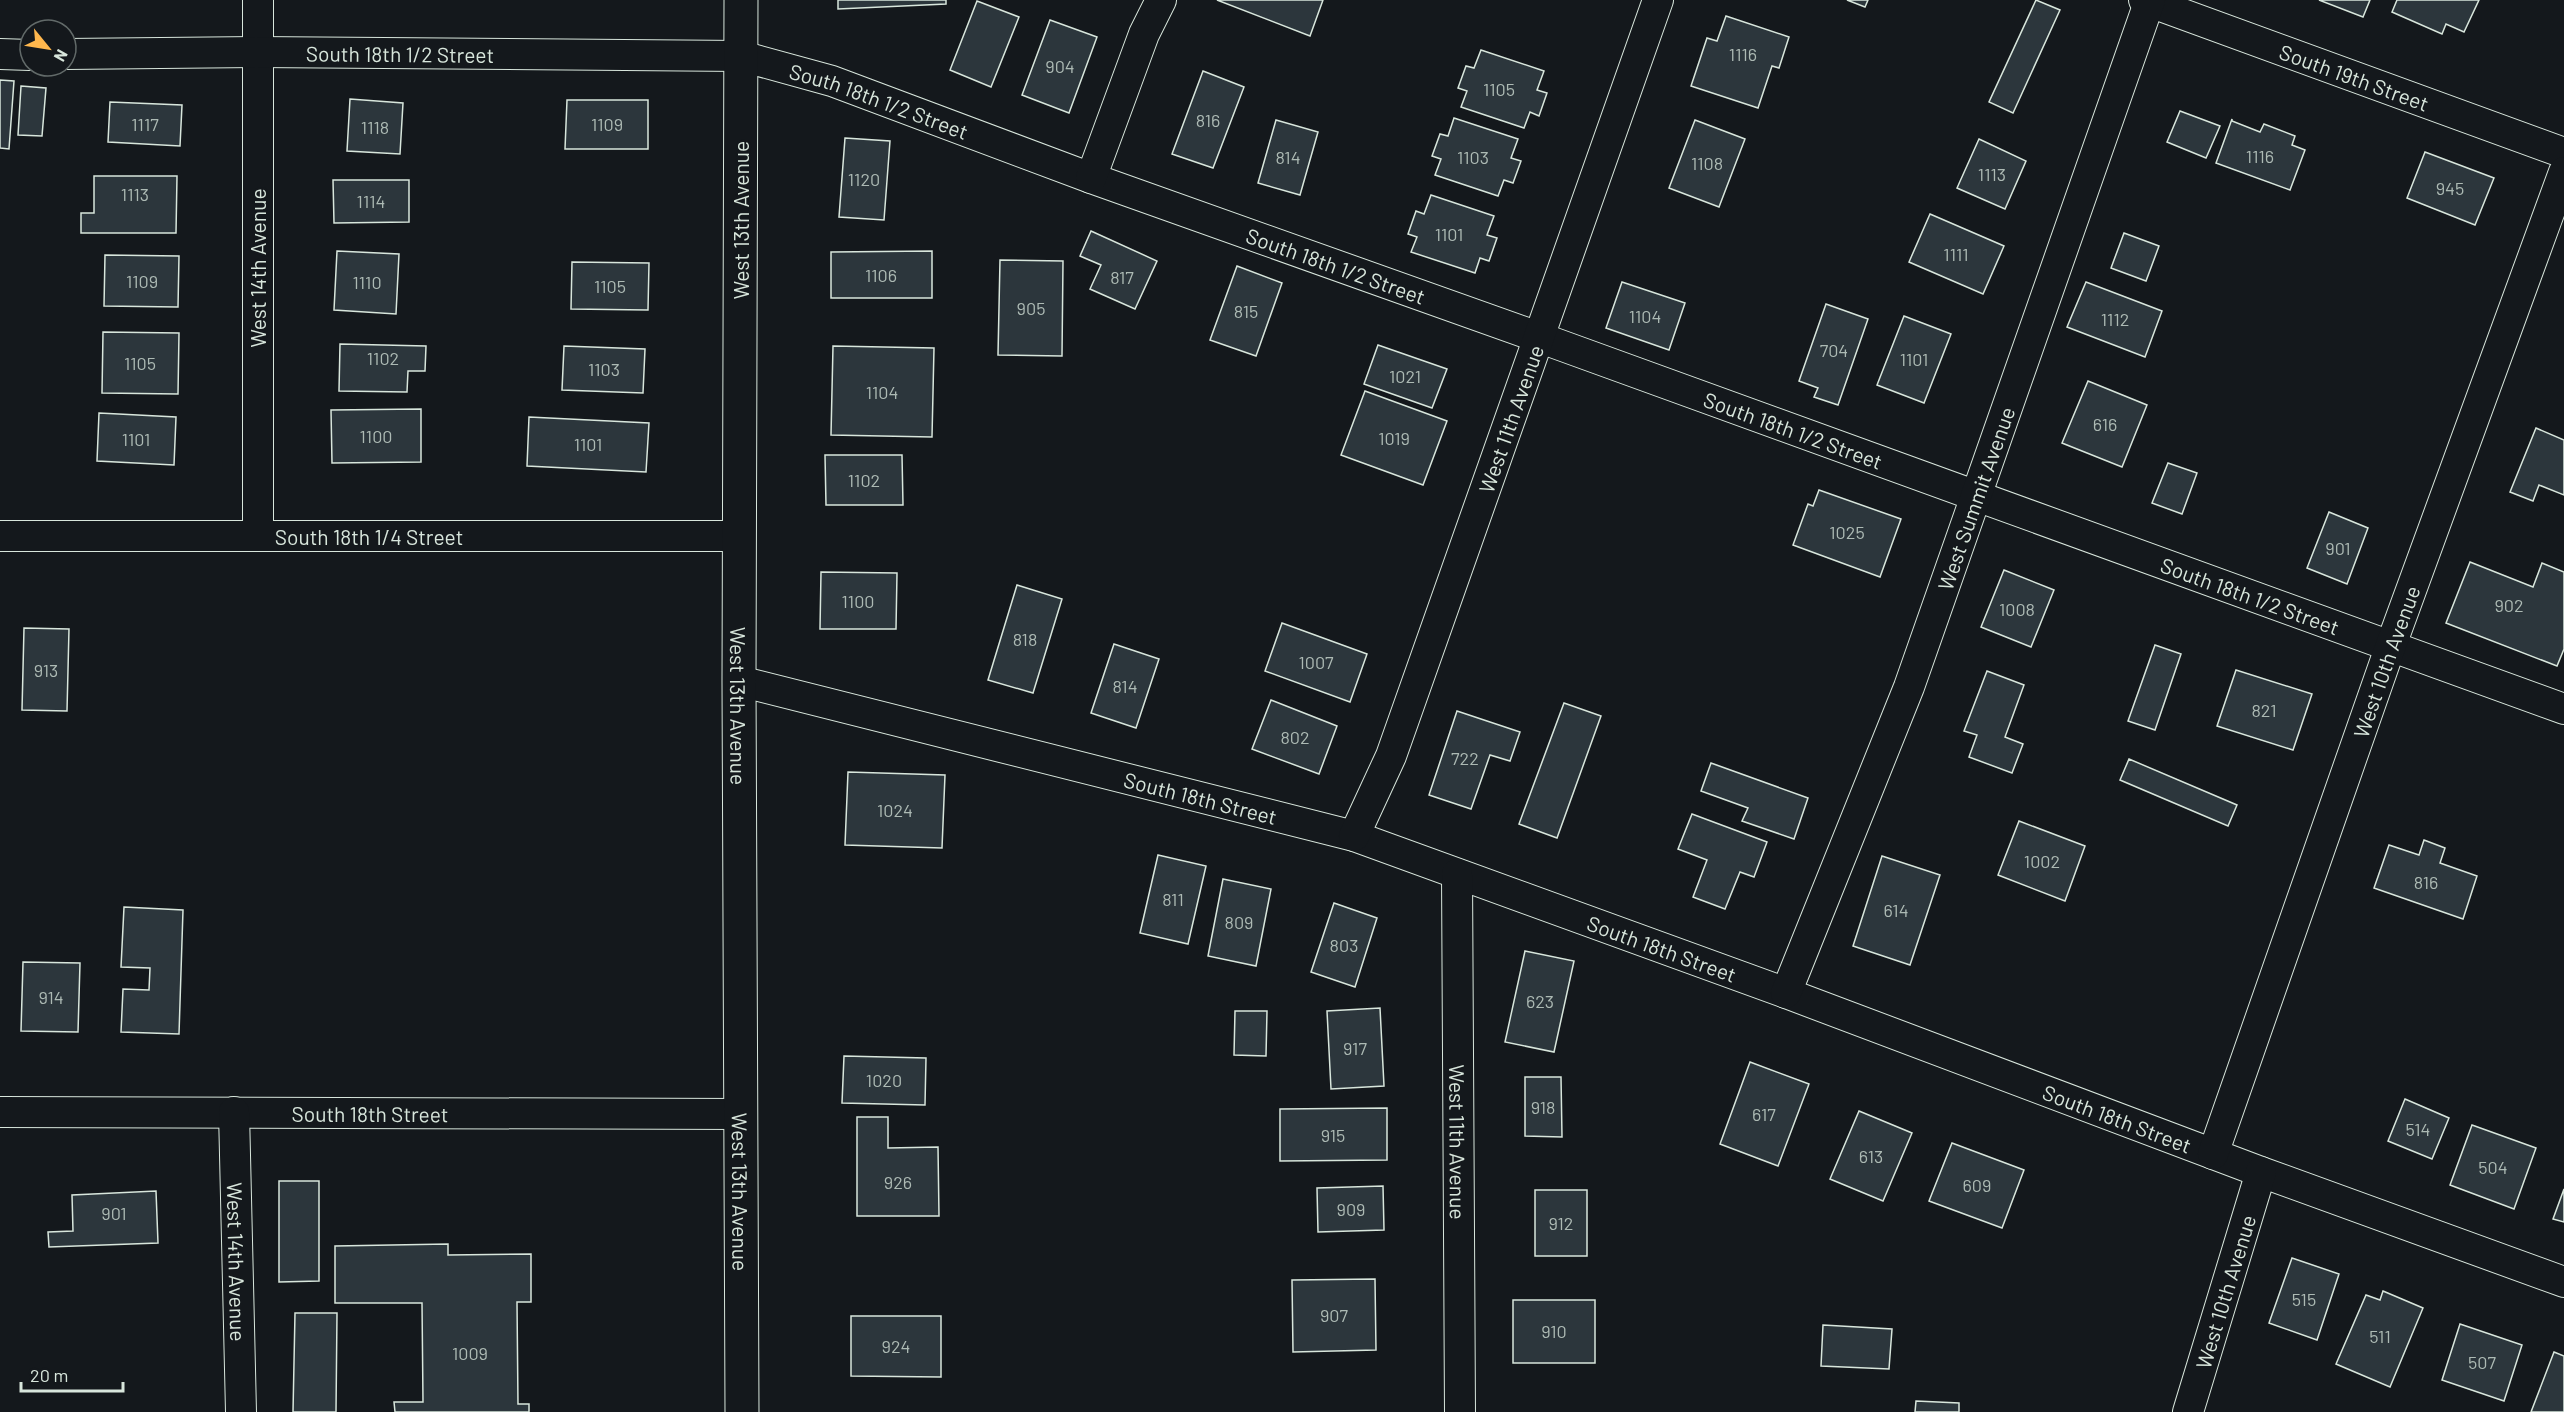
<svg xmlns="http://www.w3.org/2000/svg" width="2564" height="1412" viewBox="0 0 2564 1412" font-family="Barlow,sans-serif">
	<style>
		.building { fill: #2c363c; stroke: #d8e6dc; stroke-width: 1.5 }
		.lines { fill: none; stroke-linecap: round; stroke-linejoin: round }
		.street-casing { stroke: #d8e6dc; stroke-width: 32 }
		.secondary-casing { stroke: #d8e6dc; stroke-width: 35 }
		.street { stroke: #14181c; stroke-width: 30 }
		.secondary { stroke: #14181c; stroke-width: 33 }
		.labels { text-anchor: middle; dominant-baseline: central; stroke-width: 4.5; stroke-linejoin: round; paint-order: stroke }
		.number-label { font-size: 18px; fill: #adbab4 }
		.street-label { font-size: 21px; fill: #d8e6dc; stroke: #14181c }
	</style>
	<rect width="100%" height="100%" fill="#14181c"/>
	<g class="building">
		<path d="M838,0h108v4l-108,5z"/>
		<path d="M1217,0h106l-13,36z"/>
		<path d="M1847,0h21l-3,7z"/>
		<path d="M2036,0l24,10 -47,103 -24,-11z"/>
		<path d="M2319,0h51l-7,17z"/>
		<path d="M2397,0h82l-15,32 -18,-8 -4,10 -50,-22z"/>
		<path d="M977,1l42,16 -28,70 -41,-17z"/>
		<path d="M1726,16l63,21 -10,31 -7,-2 -14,42 -67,-22 16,-48 10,3z"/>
		<path d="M1050,20l47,17 -28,76 -47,-18z"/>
		<path d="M1481,50l63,21 -7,19 10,3 -8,23 -9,-4 -6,16 -63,-21 6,-16 -9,-3 8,-22 8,2z"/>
		<path d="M1203,71l41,16 -31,81 -41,-14z"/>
		<path d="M0,80l14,1 -5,68 -9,-1z"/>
		<path d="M21,86l25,2 -4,48 -24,-1z"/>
		<path d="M350,99l53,4 -3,51 -53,-3z"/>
		<path d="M567,100h81v49h-83z"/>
		<path d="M110,102l72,3 -2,41 -72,-4z"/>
		<path d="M2180,111l40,15 -14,32 -39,-16z"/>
		<path d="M1454,118l64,21 -7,19 10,3 -8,22 -9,-3 -6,16 -63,-21 6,-16 -9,-3 8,-22 8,2z"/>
		<path d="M2232,119v2l28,11 4,-8 31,12 -3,9 13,5 -15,40 -74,-27z"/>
		<path d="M1276,120l42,12 -18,63 -42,-12z"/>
		<path d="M1695,120l50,19 -26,68 -50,-19z"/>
		<path d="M845,138l45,3 -6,79 -45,-3z"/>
		<path d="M1979,139l47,22 -21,48 -48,-21z"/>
		<path d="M2425,152l69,26 -19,47 -68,-27z"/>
		<path d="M94,176h83l-1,57h-95v-20h13z"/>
		<path d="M333,180h76v42l-75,1z"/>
		<path d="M1431,195l63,21 -7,19 10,3 -8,23 -9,-3 -5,15 -64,-21 6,-15 -9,-3 8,-23 8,3z"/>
		<path d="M1930,214l74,32 -21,48 -74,-32z"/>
		<path d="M1091,231l66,30 -22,48 -45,-20 11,-24 -21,-9z"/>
		<path d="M2124,233l35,13 -13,35 -35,-13z"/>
		<path d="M337,251l62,3 -3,60 -62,-4z"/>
		<path d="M932,251v47h-101v-46z"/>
		<path d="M105,255l74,1 -1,51 -74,-1z"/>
		<path d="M1000,260l63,1 -1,95 -64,-1z"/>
		<path d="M572,262l77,1 -1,47 -77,-1z"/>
		<path d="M1237,266l45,17 -26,73 -46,-16z"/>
		<path d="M1622,282l63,21 -16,47 -63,-22z"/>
		<path d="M2086,282l76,29 -17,46 -78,-30z"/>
		<path d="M1826,304l42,15 -30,86 -24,-8 4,-9 -19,-7z"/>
		<path d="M1904,316l47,18 -27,69 -47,-18z"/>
		<path d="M103,332l76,1 -1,61 -76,-1z"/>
		<path d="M340,344l86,2 -1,25h-17l-1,21 -68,-1z"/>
		<path d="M1378,345l69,24 -15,39 -68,-24z"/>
		<path d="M564,346l81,3 -2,44 -81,-3z"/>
		<path d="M833,346l101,2 -2,89 -101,-2z"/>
		<path d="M2088,381l59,24 -25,62 -60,-24z"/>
		<path d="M1365,391l82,30 -24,64 -82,-30z"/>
		<path d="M421,409v53l-89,1 -1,-53z"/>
		<path d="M99,413l77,4 -2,48 -77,-4z"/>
		<path d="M529,417l120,6 -3,49 -119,-6z"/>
		<path d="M2536,428l28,12v55l-25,-10 -6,16 -23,-9z"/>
		<path d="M825,455h77l1,50h-77z"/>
		<path d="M2168,463l29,10 -15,41 -30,-11z"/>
		<path d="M1819,490l82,29 -21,58 -87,-32 15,-41 5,2z"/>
		<path d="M2329,512l39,16 -21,56 -40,-16z"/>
		<path d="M2470,562l63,25 9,-24 22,9v77l-7,17 -111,-43z"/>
		<path d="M2004,570l50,20 -23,57 -50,-20z"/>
		<path d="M821,572l76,1 -1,56h-76z"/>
		<path d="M1017,585l45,14 -29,94 -45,-13z"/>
		<path d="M1282,623l85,31 -17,48 -85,-31z"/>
		<path d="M24,628l45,1 -2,82 -45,-1z"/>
		<path d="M1114,644l45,15 -23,69 -45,-15z"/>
		<path d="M2155,645l26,9 -26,76 -27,-9z"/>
		<path d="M2236,670l76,24 -19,56 -76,-24z"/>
		<path d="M1987,671l37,14 -19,52 18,7 -11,29 -43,-16 8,-22 -13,-4z"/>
		<path d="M1271,700l66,26 -18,48 -67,-25z"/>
		<path d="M1564,703l37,13 -44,122 -38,-14z"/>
		<path d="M1457,711l63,21 -10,29 -20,-6 -19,54 -42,-14z"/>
		<path d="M2129,759l108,46 -9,21 -108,-46z"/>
		<path d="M1711,763l97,35 -14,41 -52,-18 6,-13 -47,-17z"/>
		<path d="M848,772l97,3 -3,73 -97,-3z"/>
		<path d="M1692,814l75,28 -13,35 -14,-5 -15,37 -32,-12 14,-37 -29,-11z"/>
		<path d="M2019,821l66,25 -20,55 -67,-26z"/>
		<path d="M2424,840l21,8 -5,15 37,13 -14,43 -89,-31 15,-43 30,10z"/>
		<path d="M1158,855l48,11 -18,78 -48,-11z"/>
		<path d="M1882,856l58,19 -30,90 -57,-19z"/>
		<path d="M1223,879l48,10 -15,77 -48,-10z"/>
		<path d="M1334,903l43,15 -22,69 -44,-15z"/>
		<path d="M124,907l59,3 -4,124 -58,-2 2,-43 26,1 1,-22 -29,-1z"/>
		<path d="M1525,951l49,10 -20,91 -49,-10z"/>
		<path d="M23,962l57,1 -2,69 -57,-1z"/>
		<path d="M1380,1008l4,78 -53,3 -4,-78z"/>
		<path d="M1235,1011h32l-1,45 -32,-1z"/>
		<path d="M844,1056l82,2 -1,47 -83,-2z"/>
		<path d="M1750,1062l59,22 -31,82 -58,-22z"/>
		<path d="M1525,1077h36l1,60 -37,-1z"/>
		<path d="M2405,1099l44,19 -17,41 -44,-18z"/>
		<path d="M1387,1108v52l-107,1v-52z"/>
		<path d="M1859,1111l53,22 -29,68 -53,-22z"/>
		<path d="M857,1117h31v31l50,-1 1,69h-82z"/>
		<path d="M2472,1125l64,23 -22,61 -64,-24z"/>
		<path d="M1952,1143l72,27 -22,58 -73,-27z"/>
		<path d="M279,1181h40v100l-40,1z"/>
		<path d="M1383,1186l1,44 -66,2 -1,-44z"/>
		<path d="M2564,1189v33l-11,-3z"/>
		<rect x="1535" y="1190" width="52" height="66"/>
		<path d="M156,1191l2,52 -109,4 -1,-15 25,-1 -1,-36z"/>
		<path d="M448,1244v11l83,-1v48h-14l1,102h11v8h-134l-1,-10h29l-1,-99h-87v-57z"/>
		<path d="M2292,1258l47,16 -22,66 -48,-17z"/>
		<path d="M1375,1279l1,71 -83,2 -1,-72z"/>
		<path d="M2383,1291l40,17 -33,79 -54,-23 30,-69 14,5z"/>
		<rect x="1513" y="1300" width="82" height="63"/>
		<path d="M295,1313h42l-1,99h-43z"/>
		<path d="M851,1316h90v61l-90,-1z"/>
		<path d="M2460,1324l62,21 -18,56 -62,-21z"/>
		<path d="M1823,1325l69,4 -3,40 -68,-3z"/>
		<path d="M2554,1352l10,4v56h-33z"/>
		<path d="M1916,1401l43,2v9h-44z"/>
	</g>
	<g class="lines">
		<g class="street-casing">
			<g id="street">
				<path d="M258,0v536"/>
				<path id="s1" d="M2144,0l420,153"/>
				<path d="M0,54l30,1"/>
				<path id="s2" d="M66,54l191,-2 484,4 91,25 259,97 447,159 1026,372"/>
				<path d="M1091,178l53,-144 17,-34"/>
				<path id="s3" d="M0,536h739"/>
				<path id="s4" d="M739,681l615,155 432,157 475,179 303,110"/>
				<path id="s5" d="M1354,836l37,-80 267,-756"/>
				<path id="s6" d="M1457,874l3,538"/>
				<path id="s7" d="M1786,993l123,-306 241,-687"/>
				<path id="s8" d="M0,1112l741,2"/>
				<path id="s9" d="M234,1112l7,300"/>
				<path id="s10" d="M2213,1154l178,-509 173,-473"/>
				<path id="s11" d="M2188,1412l73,-240"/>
			</g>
		</g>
		<g class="secondary-casing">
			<g id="secondary">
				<path id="s12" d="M741,0l-2,681 3,731"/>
			</g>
		</g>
		<use href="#street" class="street"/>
		<use href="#secondary" class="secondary"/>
	</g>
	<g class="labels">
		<g class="number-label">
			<text x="1743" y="54">1116</text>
			<text x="1060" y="66">904</text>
			<text x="1499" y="89">1105</text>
			<text x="1208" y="120">816</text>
			<text x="145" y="124">1117</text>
			<text x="607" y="124">1109</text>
			<text x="375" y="127">1118</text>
			<text x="2260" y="156">1116</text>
			<text x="1288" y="157">814</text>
			<text x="1473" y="157">1103</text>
			<text x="1707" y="163">1108</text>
			<text x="1992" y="174">1113</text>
			<text x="864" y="179">1120</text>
			<text x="2450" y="188">945</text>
			<text x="135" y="194">1113</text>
			<text x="371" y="201">1114</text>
			<text x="1449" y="234">1101</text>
			<text x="1956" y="254">1111</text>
			<text x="881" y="275">1106</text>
			<text x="1122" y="277">817</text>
			<text x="142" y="281">1109</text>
			<text x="367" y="282">1110</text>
			<text x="610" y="286">1105</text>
			<text x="1031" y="308">905</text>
			<text x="1246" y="311">815</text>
			<text x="1645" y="316">1104</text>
			<text x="2115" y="319">1112</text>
			<text x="1834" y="350">704</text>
			<text x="383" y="358">1102</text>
			<text x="1914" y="359">1101</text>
			<text x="140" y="363">1105</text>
			<text x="604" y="369">1103</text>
			<text x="1405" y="376">1021</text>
			<text x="882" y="392">1104</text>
			<text x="2105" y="424">616</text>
			<text x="376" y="436">1100</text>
			<text x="1394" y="438">1019</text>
			<text x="136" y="439">1101</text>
			<text x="588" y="444">1101</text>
			<text x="864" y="480">1102</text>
			<text x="1847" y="532">1025</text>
			<text x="2338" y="548">901</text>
			<text x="858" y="601">1100</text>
			<text x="2509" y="605">902</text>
			<text x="2017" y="609">1008</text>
			<text x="1025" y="639">818</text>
			<text x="1316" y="662">1007</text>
			<text x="46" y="670">913</text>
			<text x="1125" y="686">814</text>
			<text x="2264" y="710">821</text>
			<text x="1295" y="737">802</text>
			<text x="1465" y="758">722</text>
			<text x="895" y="810">1024</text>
			<text x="2042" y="861">1002</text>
			<text x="2426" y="882">816</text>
			<text x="1173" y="899">811</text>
			<text x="1896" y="910">614</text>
			<text x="1239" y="922">809</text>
			<text x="1344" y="945">803</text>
			<text x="51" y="997">914</text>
			<text x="1540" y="1001">623</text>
			<text x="1355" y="1048">917</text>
			<text x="884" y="1080">1020</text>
			<text x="1543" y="1107">918</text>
			<text x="1764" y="1114">617</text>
			<text x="2418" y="1129">514</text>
			<text x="1333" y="1135">915</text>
			<text x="1871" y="1156">613</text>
			<text x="2493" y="1167">504</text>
			<text x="898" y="1182">926</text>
			<text x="1977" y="1185">609</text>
			<text x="1351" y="1209">909</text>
			<text x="114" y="1213">901</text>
			<text x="1561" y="1223">912</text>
			<text x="2304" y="1299">515</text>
			<text x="1334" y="1315">907</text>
			<text x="1554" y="1331">910</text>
			<text x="2380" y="1336">511</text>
			<text x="896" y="1346">924</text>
			<text x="470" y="1353">1009</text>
			<text x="2482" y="1362">507</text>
		</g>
		<g class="street-label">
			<text stroke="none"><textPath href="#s2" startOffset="334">South 18th 1/2 Street</textPath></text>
			<text stroke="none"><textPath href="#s1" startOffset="224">South 19th Street</textPath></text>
			<text stroke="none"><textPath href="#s2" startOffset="820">South 18th 1/2 Street</textPath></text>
			<text transform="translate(740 220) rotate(-90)">West 13th Avenue</text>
			<text stroke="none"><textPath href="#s2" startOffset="1306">South 18th 1/2 Street</textPath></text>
			<text transform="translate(257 268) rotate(-90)">West 14th Avenue</text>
			<text stroke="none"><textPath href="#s5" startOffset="446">West 11th Avenue</textPath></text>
			<text stroke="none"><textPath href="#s2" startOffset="1792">South 18th 1/2 Street</textPath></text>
			<text stroke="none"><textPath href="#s7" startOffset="530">West Summit Avenue</textPath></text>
			<text stroke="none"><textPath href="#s3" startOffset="369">South 18th 1/4 Street</textPath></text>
			<text stroke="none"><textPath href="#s2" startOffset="2278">South 18th 1/2 Street</textPath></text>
			<text stroke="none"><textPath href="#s10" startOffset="522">West 10th Avenue</textPath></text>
			<text stroke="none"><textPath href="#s12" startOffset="706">West 13th Avenue</textPath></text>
			<text stroke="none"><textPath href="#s4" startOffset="476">South 18th Street</textPath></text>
			<text stroke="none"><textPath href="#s4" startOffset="962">South 18th Street</textPath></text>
			<text stroke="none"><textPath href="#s8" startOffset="370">South 18th Street</textPath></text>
			<text stroke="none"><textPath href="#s4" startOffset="1448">South 18th Street</textPath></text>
			<text stroke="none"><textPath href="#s6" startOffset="268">West 11th Avenue</textPath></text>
			<text stroke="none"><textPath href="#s12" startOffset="1192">West 13th Avenue</textPath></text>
			<text stroke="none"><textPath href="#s9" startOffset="150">West 14th Avenue</textPath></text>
			<text stroke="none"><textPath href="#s11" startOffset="126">West 10th Avenue</textPath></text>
		</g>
	</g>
	<g transform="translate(48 48) rotate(120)"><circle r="28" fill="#14181c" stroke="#626a69" stroke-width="1.5"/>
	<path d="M0-4.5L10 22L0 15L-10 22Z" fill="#ffb74d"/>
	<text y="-9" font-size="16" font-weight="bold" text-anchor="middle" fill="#d8e6dc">N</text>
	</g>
	<path d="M21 1382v9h102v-9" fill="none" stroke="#d8e6dc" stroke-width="3"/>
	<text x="30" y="1382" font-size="18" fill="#d8e6dc" stroke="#14181c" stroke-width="4.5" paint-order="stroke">20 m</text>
</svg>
